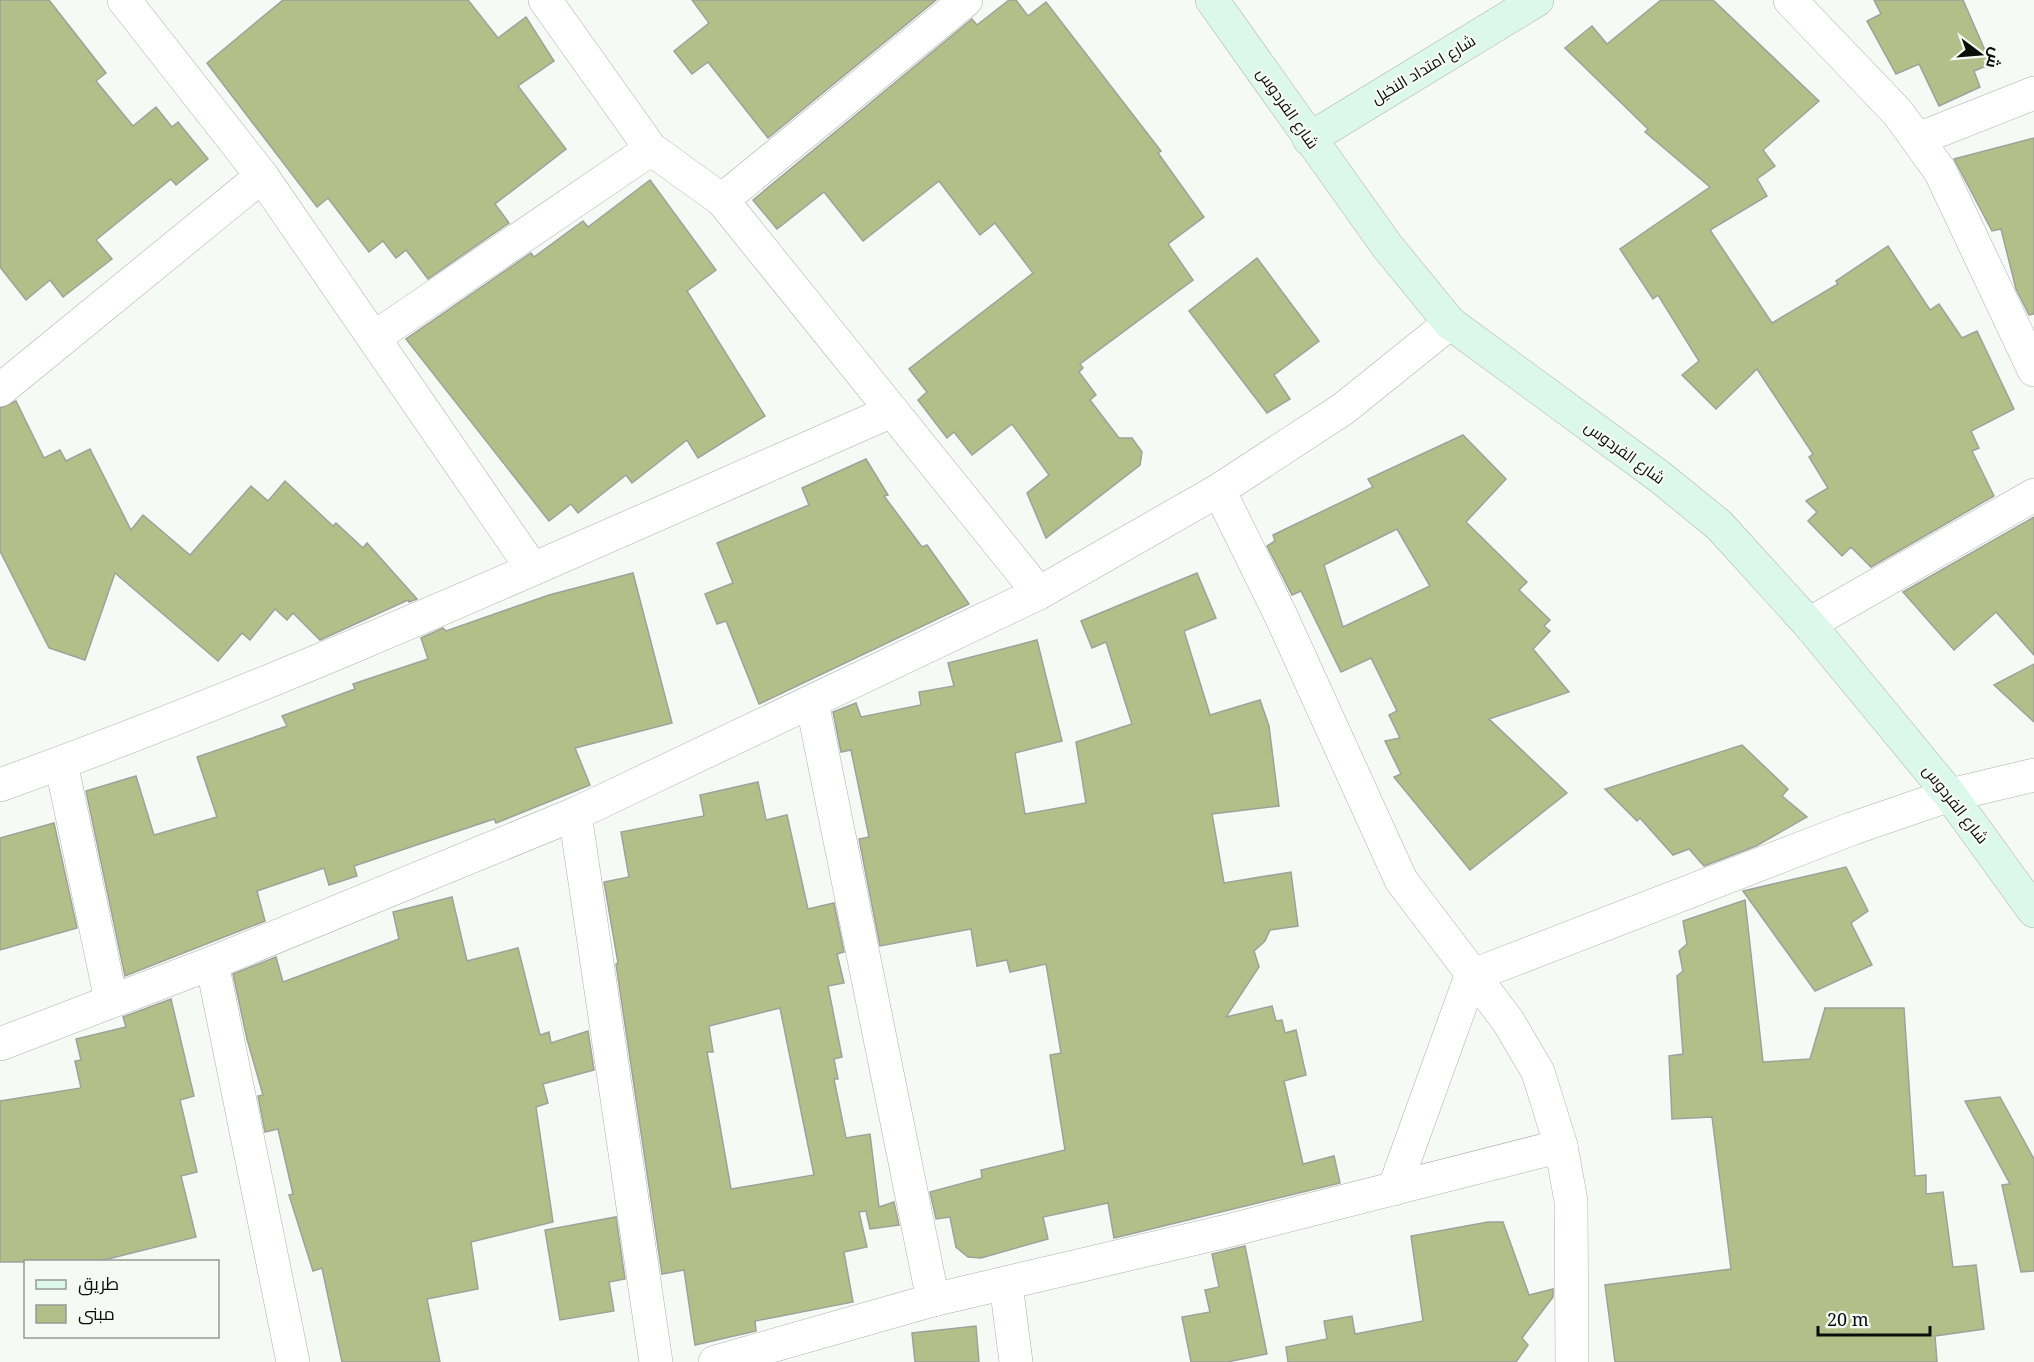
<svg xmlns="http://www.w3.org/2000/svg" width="2034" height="1362" viewBox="0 0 2034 1362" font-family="'Noto Serif',Cairo,serif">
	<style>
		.building { fill: #b2bf89; stroke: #9fa19a; stroke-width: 1.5; fill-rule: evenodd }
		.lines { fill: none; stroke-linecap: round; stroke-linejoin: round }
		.street-casing { stroke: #acb1ab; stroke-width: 34 }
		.secondary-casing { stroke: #acb1ab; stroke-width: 34 }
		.street { stroke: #fff; stroke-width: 33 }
		.secondary { stroke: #dbf8eb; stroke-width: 33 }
		.labels { text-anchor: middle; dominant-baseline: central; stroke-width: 4.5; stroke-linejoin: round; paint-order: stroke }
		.street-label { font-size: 16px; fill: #0b0d0b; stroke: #f5faf4 }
	</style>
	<rect width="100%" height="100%" fill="#f5faf4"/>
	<g class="building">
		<path d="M0,0h49l57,73 -10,8 37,45 23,-19 16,20 6,-5 30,37 -32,26 -5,-6 -75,61 16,19 -49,38 -13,-17 -24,20 -26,-33z"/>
		<path d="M283,0h185l30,38 28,-21 28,44 -36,25 48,63 -71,55 14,19 -81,56 -22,-29 -10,8 -13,-17 -14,11 -41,-54 -11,9 -110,-144z"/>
		<path d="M692,0h244l-168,138 -60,-76 -16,12 -18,-23 35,-28z"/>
		<path d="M1009,0h7l12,16 18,-14 115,149 -3,2 46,64 -36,27 25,36 -113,84 3,4 -4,4 17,23 -6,5 29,38h13l10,14 -2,13 -94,73 -19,-45 22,-18 -37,-51 -40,31 -18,-23 -7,6 -29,-38 9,-8 -18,-23 124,-96 -38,-50 -15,12 -41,-54 -76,60 -39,-49 -47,37 -24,-29 219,-181 5,6z"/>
		<path d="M1661,0h52l106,101 -56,49 12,16 -18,13 10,17 -57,34 62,93 66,-39 -2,-3 52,-35 42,64 9,-6 23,34 15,-7 37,78 -43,22 8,17 -7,3 22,45 -123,71 -20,-20 -9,9 -34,-35 9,-9 -11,-11 22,-13 -19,-31 4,-3 -56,-85 -41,40 -34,-34 17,-14 -41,-66 -5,4 -33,-50 90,-62 -65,-55 3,-3 -83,-81 27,-22 15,18z"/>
		<path d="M1874,0h89l28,64 -17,7 6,16 -41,19 -20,-42 -23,10 -29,-53 14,-7z"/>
		<path d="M2034,138v176l-5,1 -13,-26 -15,-60 -9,2 -38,-72z"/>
		<path d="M650,180l66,90 -29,21 78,125 -67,42 -11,-18 -55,43 -6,-8 -48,38 -7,-9 -22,17 -143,-182 125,-86 3,4 49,-36 5,6z"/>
		<path d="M1257,258l62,83 -45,34 16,24 -23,14 -78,-102z"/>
		<path d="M16,401l28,57 16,-8 6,11 24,-12 41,81 12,-15 47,40 61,-69 17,15 17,-20 48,45 3,-3 27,25 4,-5 50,56 -8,3 -1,-2 -88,40 -27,-27 -6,7 -12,-11 -25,31 -8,-7 -24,28 -103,-88 -30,87 -36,-12 -49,-97v-143z"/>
		<path d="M1463,435l43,44 -40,43 61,60 -8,8 31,30 -6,6 6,5 -17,18 36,43 -80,27 78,74 -97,77 -76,-93 7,-3 -16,-33 15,-3 -11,-23 8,-4 -26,-53 -30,14 -40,-81 -9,4 -25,-49 8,-5 -2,-6 100,-48 -5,-8zM1397,529l33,57 -87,41 -19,-62z"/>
		<path d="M866,459l22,36 -4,1 38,51 5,-2 42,59 -210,100 -33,-83 -9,3 -12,-30 28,-11 -16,-40 92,-38 -7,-17z"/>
		<path d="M2034,517v138l-38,-43 -42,38 -51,-58z"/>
		<path d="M633,573l39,150 -97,25 15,37 -94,38 -2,-4 -140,47 3,10 -28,9 -5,-17 -67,23 8,30 -140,55 -39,-185 50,-15 18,59 63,-18 -20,-60 90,-31 -5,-10 73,-27 -2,-5 75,-25 -7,-21 22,-10 3,3 103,-36z"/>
		<path d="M1197,573l19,45 -32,13 26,84 50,-15 9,26 10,80 -67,8 12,69 67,-11 7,54 -28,4 -5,11 -11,10 5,16 -33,50 46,-11 4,15 6,-1 3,13 11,-3 10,45 -22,6 19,83 31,-8 6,27 -226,55 -6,-35 -65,14 5,22 -67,19 -13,-1 -12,-10 -6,-30 -14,2 -6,-27 52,-14 -1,-8 84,-20 -15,-95 11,-2 -15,-89 -36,8 -3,-12 -30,6 -6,-37 -91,17 -21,-107 10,-2 -18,-87 -10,2 -8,-40 23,-9 5,14 60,-12 -2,-13 35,-6 -6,-23 89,-23 25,101 -47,12 10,61 61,-11 -10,-61 56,-18 -26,-82 -14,6 -11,-27z"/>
		<path d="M2034,664v58l-40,-37z"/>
		<path d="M1742,745l46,44 -6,7 25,21 -51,29 -52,20 -15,-17 -16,6 -33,-37 -3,3 -32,-32z"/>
		<path d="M758,782l8,38 21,-5 21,94 26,-6 10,49 -7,2 7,29 -16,3 14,71 -8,2 4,20h-4l12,59 24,-4 9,73 15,-5 5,23 -29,4 -4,-18 -7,1 8,35 -23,5 9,50 -98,19 1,10 -61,14 -11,-75 -22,4 -46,-310 2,-1 -14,-81 25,-5 -8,-45 83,-16 -4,-21zM780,1008l34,167 -83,14 -24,-137h6l-4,-26z"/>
		<path d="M54,823l23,105 -77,22v-112z"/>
		<path d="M1846,867l22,44 -17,12 21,42 -57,26 -72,-100z"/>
		<path d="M452,897l15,64 51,-13 22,87 9,-3 2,11 37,-12 6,39 -51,14 5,19 -12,4 17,115 -82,20 7,47 -51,10 13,63h-98l-20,-94 -9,3 -24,-76 4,-1 -15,-65 -13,3 -7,-36 5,-1 -16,-56 -14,-65 43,-17 7,25 116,-43 -6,-27z"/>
		<path d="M1745,900l18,162 47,-3 15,-51h79l11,168 11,-1v19l17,-2 10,75 23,-2 8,64 -49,7 2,26h-322l-10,-77 126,-16 -19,-152 -40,2 -3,-63 14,-2 -6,-78 6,-5 -4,-20 8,-7 -4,-23z"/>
		<path d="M171,999l23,97 -14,4 17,72 -16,4 15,61 -100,25h-96v-161l81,-13 -6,-27 6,-1 -5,-21 50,-12 -3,-10z"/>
		<path d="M2000,1097l34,62v112l-13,1 -19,-87 8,-1 -45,-83z"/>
		<path d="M616,1217l9,62 -16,3 5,29 -54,9 -15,-90z"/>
		<path d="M1488,1222h15l26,73 24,-6v8l-31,41 6,7 -12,17h-228l-2,-15 41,-8 -3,-18 28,-5 3,18 68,-13 -12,-85z"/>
		<path d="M1245,1246l22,108 -40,8h-36l-9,-45 28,-5 -5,-22 14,-3 -7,-33z"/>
		<path d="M976,1326l3,36h-64l-3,-29z"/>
	</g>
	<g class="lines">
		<g class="street-casing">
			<g id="street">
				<path d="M124,0l138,176 270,392"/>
				<path d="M545,0l106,149 71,51 317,393"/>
				<path d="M1790,0l108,113 42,58 94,199"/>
				<path d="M1918,139l116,-46"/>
				<path d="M722,200l244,-200"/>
				<path d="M375,337l276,-188"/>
				<path d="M0,390l262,-214"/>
				<path d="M1219,490l63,128 119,262 107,141 30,51 23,74 10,55 1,161"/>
				<path d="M1809,624l225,-129"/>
				<path d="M812,702l121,598"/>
				<path d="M61,763l50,237"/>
				<path d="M0,785c303,-109 597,-245 892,-374"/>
				<path d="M575,814l81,548"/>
				<path d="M212,963l81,399"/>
				<path d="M0,1044l212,-81 363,-149 464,-221 180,-103 124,-81 107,-86"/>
				<path d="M1394,1189l77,-213 380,-147 99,-34 84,-20"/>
				<path d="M1006,1284l10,78"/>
				<path d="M715,1362l218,-62 294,-69 334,-85"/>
			</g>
		</g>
		<g class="secondary-casing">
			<g id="secondary">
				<path d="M1212,0l175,246 63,77 210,154 59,48 90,99 141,171 84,116"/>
				<path d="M1309,139l228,-139"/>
			</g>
		</g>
		<use href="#street" class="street"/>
		<use href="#secondary" class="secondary"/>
	</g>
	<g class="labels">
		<g class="street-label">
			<text transform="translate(1423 69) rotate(-31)">شارع امتداد النخيل</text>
			<text transform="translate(1288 108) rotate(55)">شارع الفردوس</text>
			<text transform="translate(1625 452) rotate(36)">شارع الفردوس</text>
			<text transform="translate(1956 804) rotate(52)">شارع الفردوس</text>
		</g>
	</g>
	<rect x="24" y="1260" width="195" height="78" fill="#f5faf4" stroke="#979b97" stroke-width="1.5"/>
	<rect x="36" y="1280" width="30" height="9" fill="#dbf8eb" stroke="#979b97" stroke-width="1.5"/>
	<text x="78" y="1290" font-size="18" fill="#0b0d0b">طريق</text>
	<rect x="36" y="1305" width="30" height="18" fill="#b2bf89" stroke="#979b97" stroke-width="1.5"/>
	<text x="78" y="1320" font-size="18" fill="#0b0d0b">مبنى</text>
	<g transform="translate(1980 54) rotate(106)" stroke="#f5faf4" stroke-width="4.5" paint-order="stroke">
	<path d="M0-4.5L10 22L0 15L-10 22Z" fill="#0b0d0b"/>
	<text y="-9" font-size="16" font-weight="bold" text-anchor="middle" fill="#0b0d0b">ش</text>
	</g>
	<path d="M1818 1326v9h112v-9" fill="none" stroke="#0b0d0b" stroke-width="3"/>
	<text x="1827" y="1326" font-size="18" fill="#0b0d0b" stroke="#f5faf4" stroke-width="4.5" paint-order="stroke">20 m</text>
</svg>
